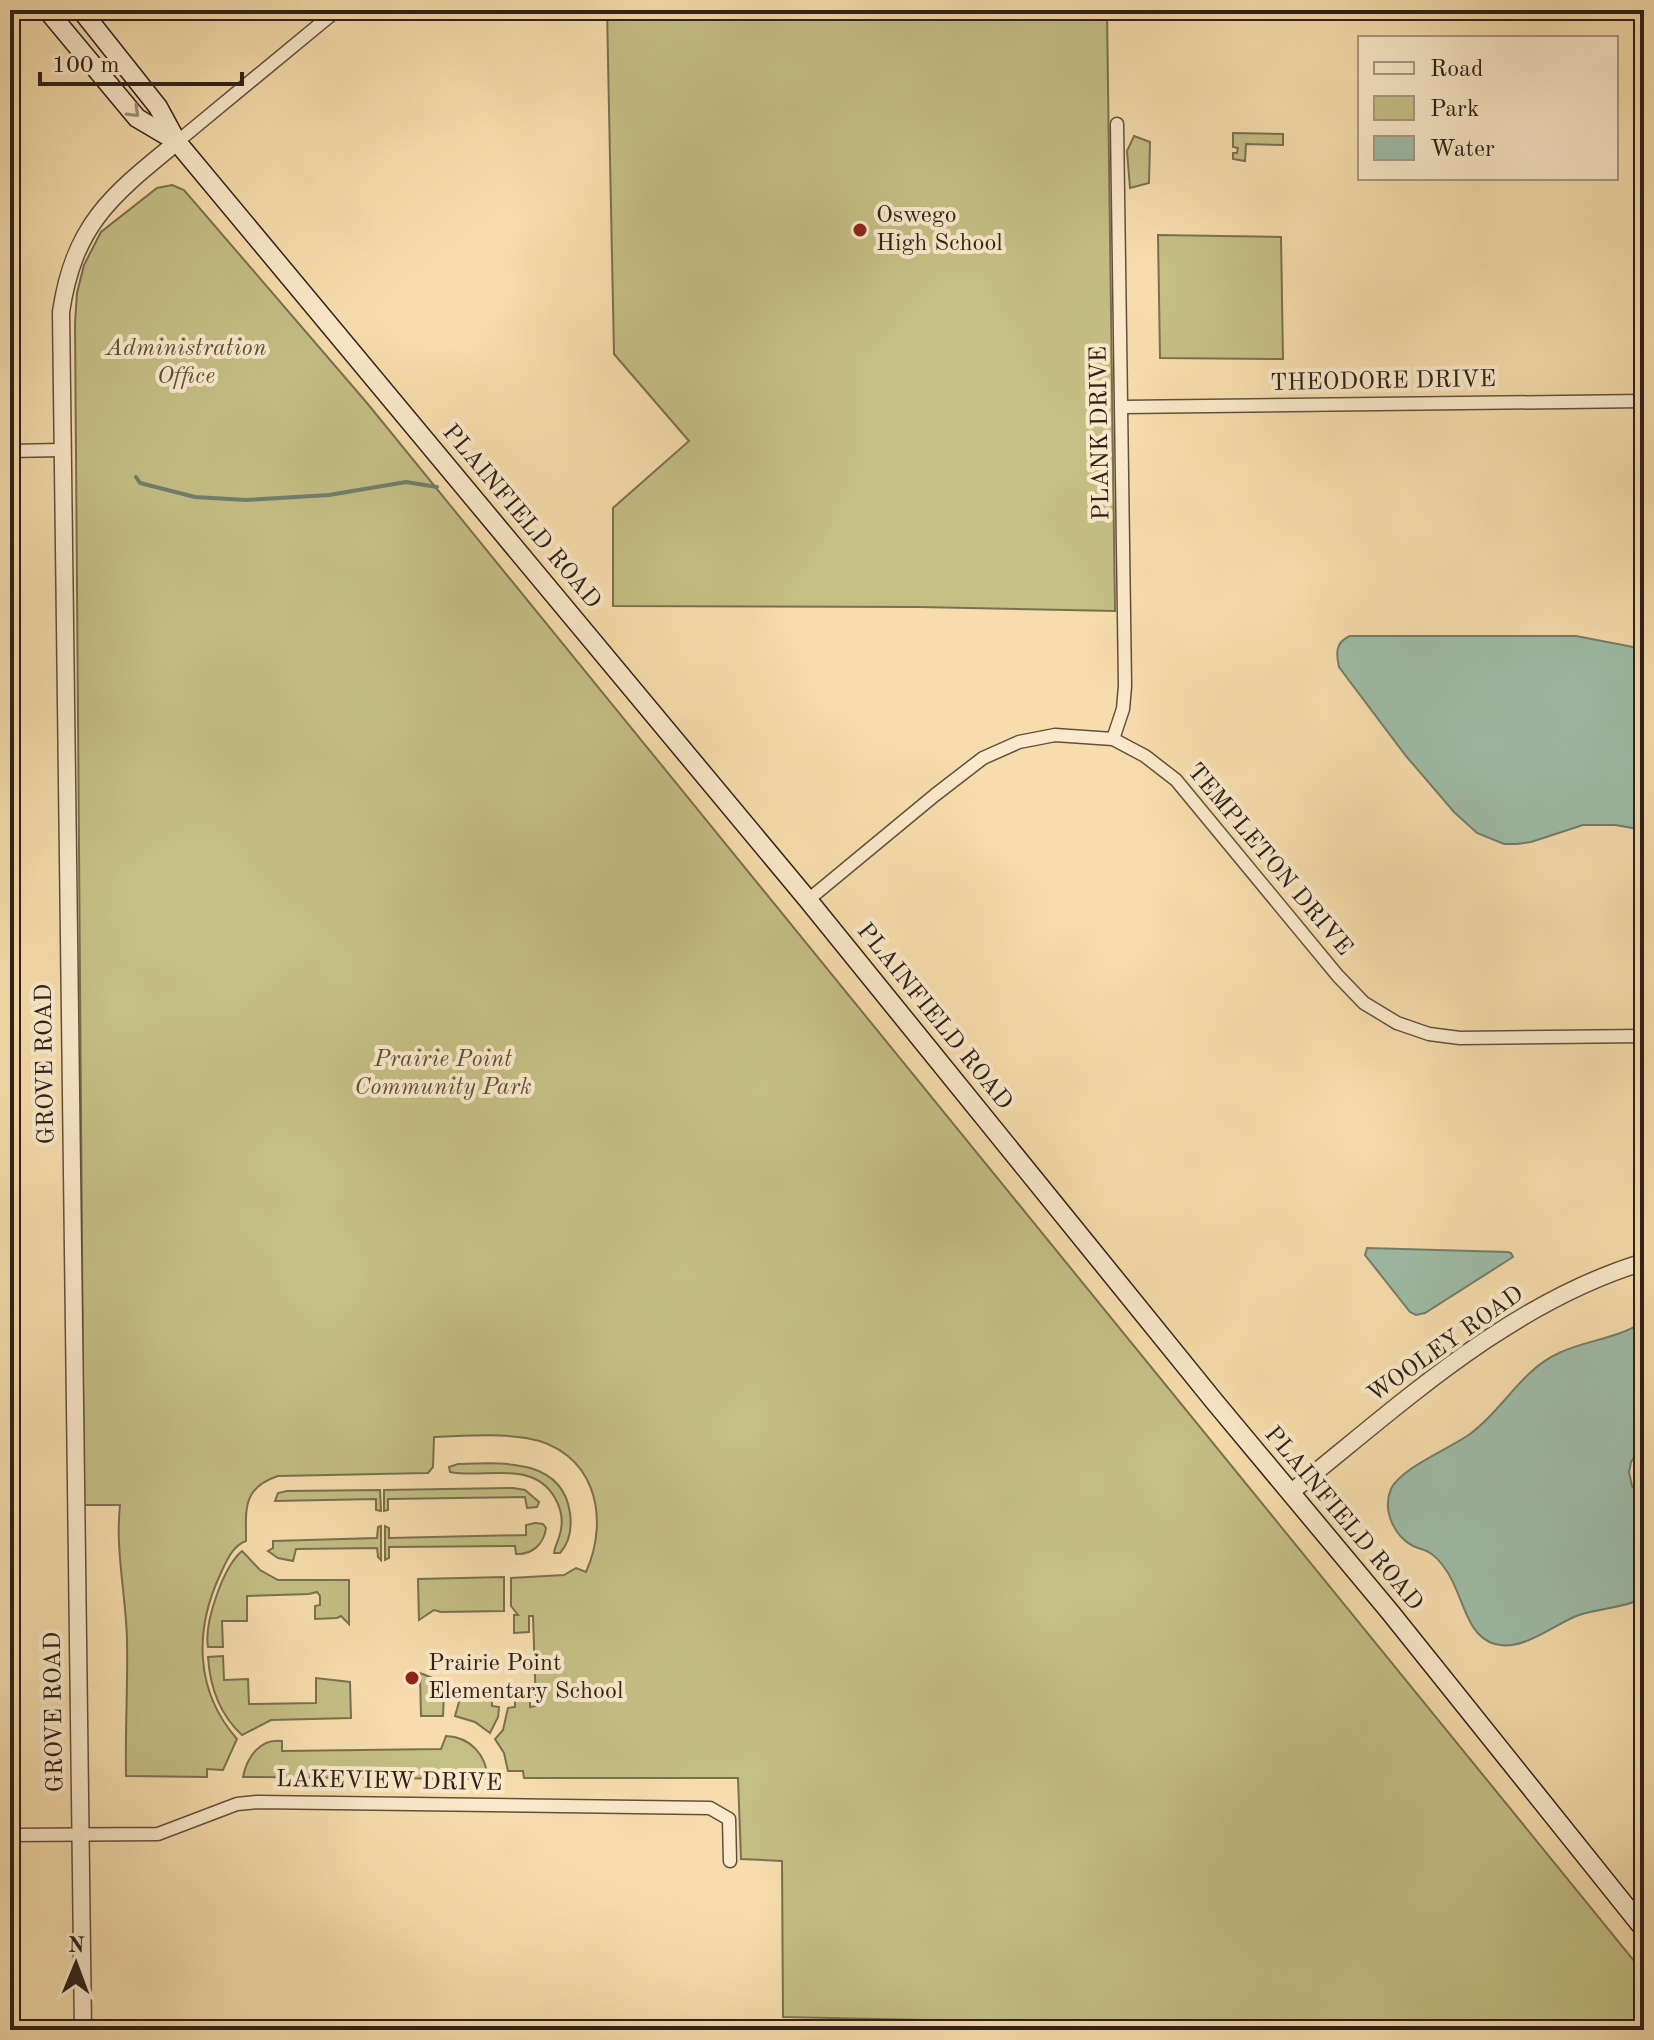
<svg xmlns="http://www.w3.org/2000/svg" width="1654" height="2040" viewBox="0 0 1654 2040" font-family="'Old Standard TT',serif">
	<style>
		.green { fill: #c4bf85; stroke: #7a704f; stroke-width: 2 }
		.water { fill: #9ebca7; stroke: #727e6e; stroke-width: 2 }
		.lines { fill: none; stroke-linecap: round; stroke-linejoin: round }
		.stream { stroke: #727e6e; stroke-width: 4 }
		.minor-casing { stroke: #61503e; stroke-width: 15 }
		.tertiary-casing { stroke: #61503e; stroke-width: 19 }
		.secondary-casing { stroke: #2f2119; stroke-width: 21 }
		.minor { stroke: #fae9ca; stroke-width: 12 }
		.tertiary { stroke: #fae9ca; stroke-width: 16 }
		.secondary { stroke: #fae9ca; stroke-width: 18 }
		.oneway { stroke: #9f8f7a }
		.poi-dot { fill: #8f2418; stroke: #fae9ca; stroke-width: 3 }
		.labels { text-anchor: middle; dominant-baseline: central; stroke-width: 8; stroke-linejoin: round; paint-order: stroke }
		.poi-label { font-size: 24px; fill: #2f2119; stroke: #fae9ca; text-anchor: start }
		.park-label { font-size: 24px; font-style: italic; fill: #5c5039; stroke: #fae9ca }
		.street-label { font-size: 24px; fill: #2f2119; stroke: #fae9ca }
	</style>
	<rect width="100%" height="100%" fill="#f7ddad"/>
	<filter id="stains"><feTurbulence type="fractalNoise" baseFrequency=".0025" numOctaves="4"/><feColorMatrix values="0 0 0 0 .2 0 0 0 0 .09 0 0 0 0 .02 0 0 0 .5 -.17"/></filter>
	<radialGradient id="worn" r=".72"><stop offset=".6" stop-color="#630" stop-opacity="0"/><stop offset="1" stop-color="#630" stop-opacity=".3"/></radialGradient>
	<g class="green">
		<path d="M607,10h500l8,601 -196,-4 -306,-1v-98l76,-67 -75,-87z"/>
		<path d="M1233,133l50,1v11l-37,-1 -1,17 -12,-2v-6h4l1,-5 -5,-1z"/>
		<path d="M1134,136l16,6 -1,41 -19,5 -3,-37z"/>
		<path d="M172,185l12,5 183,213 1277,1570v57h-249l-612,-13 -1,-156 -41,-2 -3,-81h-214l-1,-7h-15l-4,-18 -9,-14 8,-9 5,-22 7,-1v-17h15v17l6,-1 -3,-90h-4v16l-15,1v-18h4l-7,-9v-28l53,-3 12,-7 10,4c25,-56 8,-123 -60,-134 -29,-5 -62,-2 -92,-1l-1,30 -5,6 -150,3c-36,12 -32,33 -32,65 -14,5 -20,21 -26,34 -26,56 -25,116 17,164l-14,31 -16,-1v8l-81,-1c-1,-46 2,-91 1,-136 -1,-45 -12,-90 -7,-135h-36l-9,-1181 2,-31 7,-28 17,-33 56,-44z"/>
		<path d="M1158,235l123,2 2,122 -123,-1z"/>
		<path d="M458,1464c42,-1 104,-7 112,49 2,15 0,29 -10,40h-6c1,-8 6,-15 7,-24 2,-10 -1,-22 -6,-31 -22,-39 -70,-19 -105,-26l-1,-5z"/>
		<path d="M513,1488l12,2 14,12 -2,5 -10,1 -2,-11 -137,2v11l-4,1v-21z"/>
		<path d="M380,1490l1,21 -5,-1v-11l-101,2 3,-8 9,-2z"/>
		<path d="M535,1523l8,1 3,4c-2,16 -14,27 -30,26l-1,-8 -126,1v11l-4,2v-34l4,2v10l137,-3v-10z"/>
		<path d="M381,1526v34l-3,-3 -1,-9 -81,1 -3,12 -15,-3 -10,-7 5,-3v-7l104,-3 1,-11z"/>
		<path d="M242,1551l18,19 18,10h71v44l-8,-8 -4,2 -22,1v-13l5,-1v-9l-3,-4 -8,2 -62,2v25h-25l1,26h-15c-4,-24 15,-80 34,-96z"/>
		<path d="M504,1577v34l-63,1 -7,-2 -15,10 -1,-41z"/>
		<path d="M223,1656l1,24 24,-1 1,25 67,-1v-25l34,4 1,36 -80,2 -29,15c-23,-21 -32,-48 -34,-78z"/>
		<path d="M420,1673l15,6 1,13h8l-1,24h-22z"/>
		<path d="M469,1690h15l8,3v13l7,1 -1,10 -8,16 -15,-11 -20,-6 6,-21z"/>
		<path d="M446,1736c25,1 40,19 42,43l-245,-2c4,-20 17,-39 39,-36v10l159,-2z"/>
	</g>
	<g class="water">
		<path d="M1350,636h226l68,13v181l-29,-5h-32l-52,17 -14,2h-13l-27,-11 -23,-21 -48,-56 -67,-89c-3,-13 -4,-25 11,-31z"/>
		<path d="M1367,1248l141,4 3,1 2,4 -88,56 -9,2 -6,-3 -45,-57z"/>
		<path d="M1644,1321v120l-13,21 -2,10 3,14 12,14v98c-20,10 -44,10 -65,17 -25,9 -56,37 -84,29 -30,-8 -32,-51 -49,-74 -4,-6 -9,-13 -16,-17 -5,-4 -11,-4 -17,-7 -19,-10 -31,-36 -22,-57 10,-21 58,-40 79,-55 33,-24 51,-64 89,-81 29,-14 57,-13 85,-32z"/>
	</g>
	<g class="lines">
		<g class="stream">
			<path d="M10,423l5,1"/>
			<path d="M136,477l4,6 55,14 51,3 83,-5 77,-13 31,5"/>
		</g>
		<g class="minor-casing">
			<g id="minor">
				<path d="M177,142l160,-132"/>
				<path d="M1123,407l521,-6"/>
				<path d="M10,451l51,-1"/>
				<path d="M1113,739l10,-30 2,-23 -8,-562"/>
				<path d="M808,900l127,-105 48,-37 36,-16 36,-7 58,4 32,17 31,24 162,196 26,27 33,20 32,11 31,4 184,-2"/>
				<path d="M10,1835l148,-1 79,-30 20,-2 453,6 19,11 1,42"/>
			</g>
		</g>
		<g class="tertiary-casing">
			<g id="tertiary">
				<path d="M1290,1493c109,-87 218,-190 354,-231"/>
				<path d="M83,2030l-22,-1718c13,-88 51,-117 116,-170"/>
			</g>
		</g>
		<g class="secondary-casing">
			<g id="secondary">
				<path d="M47,10l90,108 39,23"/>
				<path d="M81,10l77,97 19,35 631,758 406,501 176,211 254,317"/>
			</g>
		</g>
		<use href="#minor" class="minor"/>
		<use href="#tertiary" class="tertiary"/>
		<use href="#secondary" class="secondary"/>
	</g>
	<defs><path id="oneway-chevron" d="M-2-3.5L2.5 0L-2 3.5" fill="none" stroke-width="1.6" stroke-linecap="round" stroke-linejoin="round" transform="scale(2)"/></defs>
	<use class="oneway" href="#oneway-chevron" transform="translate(134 112) rotate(45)"/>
	<g class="poi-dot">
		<circle cx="860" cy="230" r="8"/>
		<circle cx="412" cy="1678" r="8"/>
	</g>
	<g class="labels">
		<g class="poi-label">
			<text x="876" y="216">Oswego<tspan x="876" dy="28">High School</tspan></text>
			<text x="428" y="1664">Prairie Point<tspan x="428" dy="28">Elementary School</tspan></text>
		</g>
		<g class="park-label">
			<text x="186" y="349">Administration<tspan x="186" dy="28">Office</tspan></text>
			<text x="443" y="1060">Prairie Point<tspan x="443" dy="28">Community Park</tspan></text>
		</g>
		<g class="street-label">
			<text transform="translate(1383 382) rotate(-1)">THEODORE DRIVE</text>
			<text transform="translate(1101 433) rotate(-91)">PLANK DRIVE</text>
			<text transform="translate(521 517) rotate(50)">PLAINFIELD ROAD</text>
			<text transform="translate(1269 860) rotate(50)">TEMPLETON DRIVE</text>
			<text transform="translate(934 1017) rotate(51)">PLAINFIELD ROAD</text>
			<text transform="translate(46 1064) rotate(-91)">GROVE ROAD</text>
			<text transform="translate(1446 1345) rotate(-35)">WOOLEY ROAD</text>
			<text transform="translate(1343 1519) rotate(50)">PLAINFIELD ROAD</text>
			<text transform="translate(55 1712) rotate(-91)">GROVE ROAD</text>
			<text transform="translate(389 1782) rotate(1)">LAKEVIEW DRIVE</text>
		</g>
	</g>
	<rect width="1654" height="2040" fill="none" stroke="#f7ddad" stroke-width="40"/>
	<rect x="12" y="12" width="1630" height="2016" fill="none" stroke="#2f2119" stroke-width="4"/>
	<rect x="20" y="20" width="1614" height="2000" fill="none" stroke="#2f2119" stroke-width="2"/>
	<rect x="1358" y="36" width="260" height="144" fill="#fae9ca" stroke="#a99983" stroke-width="2"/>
	<rect x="1374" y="62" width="40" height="12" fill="#fae9ca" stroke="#a99983" stroke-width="2"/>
	<text x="1430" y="76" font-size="24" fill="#2f2119">Road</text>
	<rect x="1374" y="96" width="40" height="24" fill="#c4bf85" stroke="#a99983" stroke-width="2"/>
	<text x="1430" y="116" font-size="24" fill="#2f2119">Park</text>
	<rect x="1374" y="136" width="40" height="24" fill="#9ebca7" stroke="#a99983" stroke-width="2"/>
	<text x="1430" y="156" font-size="24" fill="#2f2119">Water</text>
	<g transform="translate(76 1964) rotate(1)" stroke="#fae9ca" stroke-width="6" paint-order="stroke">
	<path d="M0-6L14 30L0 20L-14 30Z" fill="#2f2119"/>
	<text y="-12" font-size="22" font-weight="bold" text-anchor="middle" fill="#2f2119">N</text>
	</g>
	<path d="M40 72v12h202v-12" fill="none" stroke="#2f2119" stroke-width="4"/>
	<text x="52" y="72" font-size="24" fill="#2f2119" stroke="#fae9ca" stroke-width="6" paint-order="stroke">100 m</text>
	<rect width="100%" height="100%" filter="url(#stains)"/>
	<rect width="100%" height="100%" fill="url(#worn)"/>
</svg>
